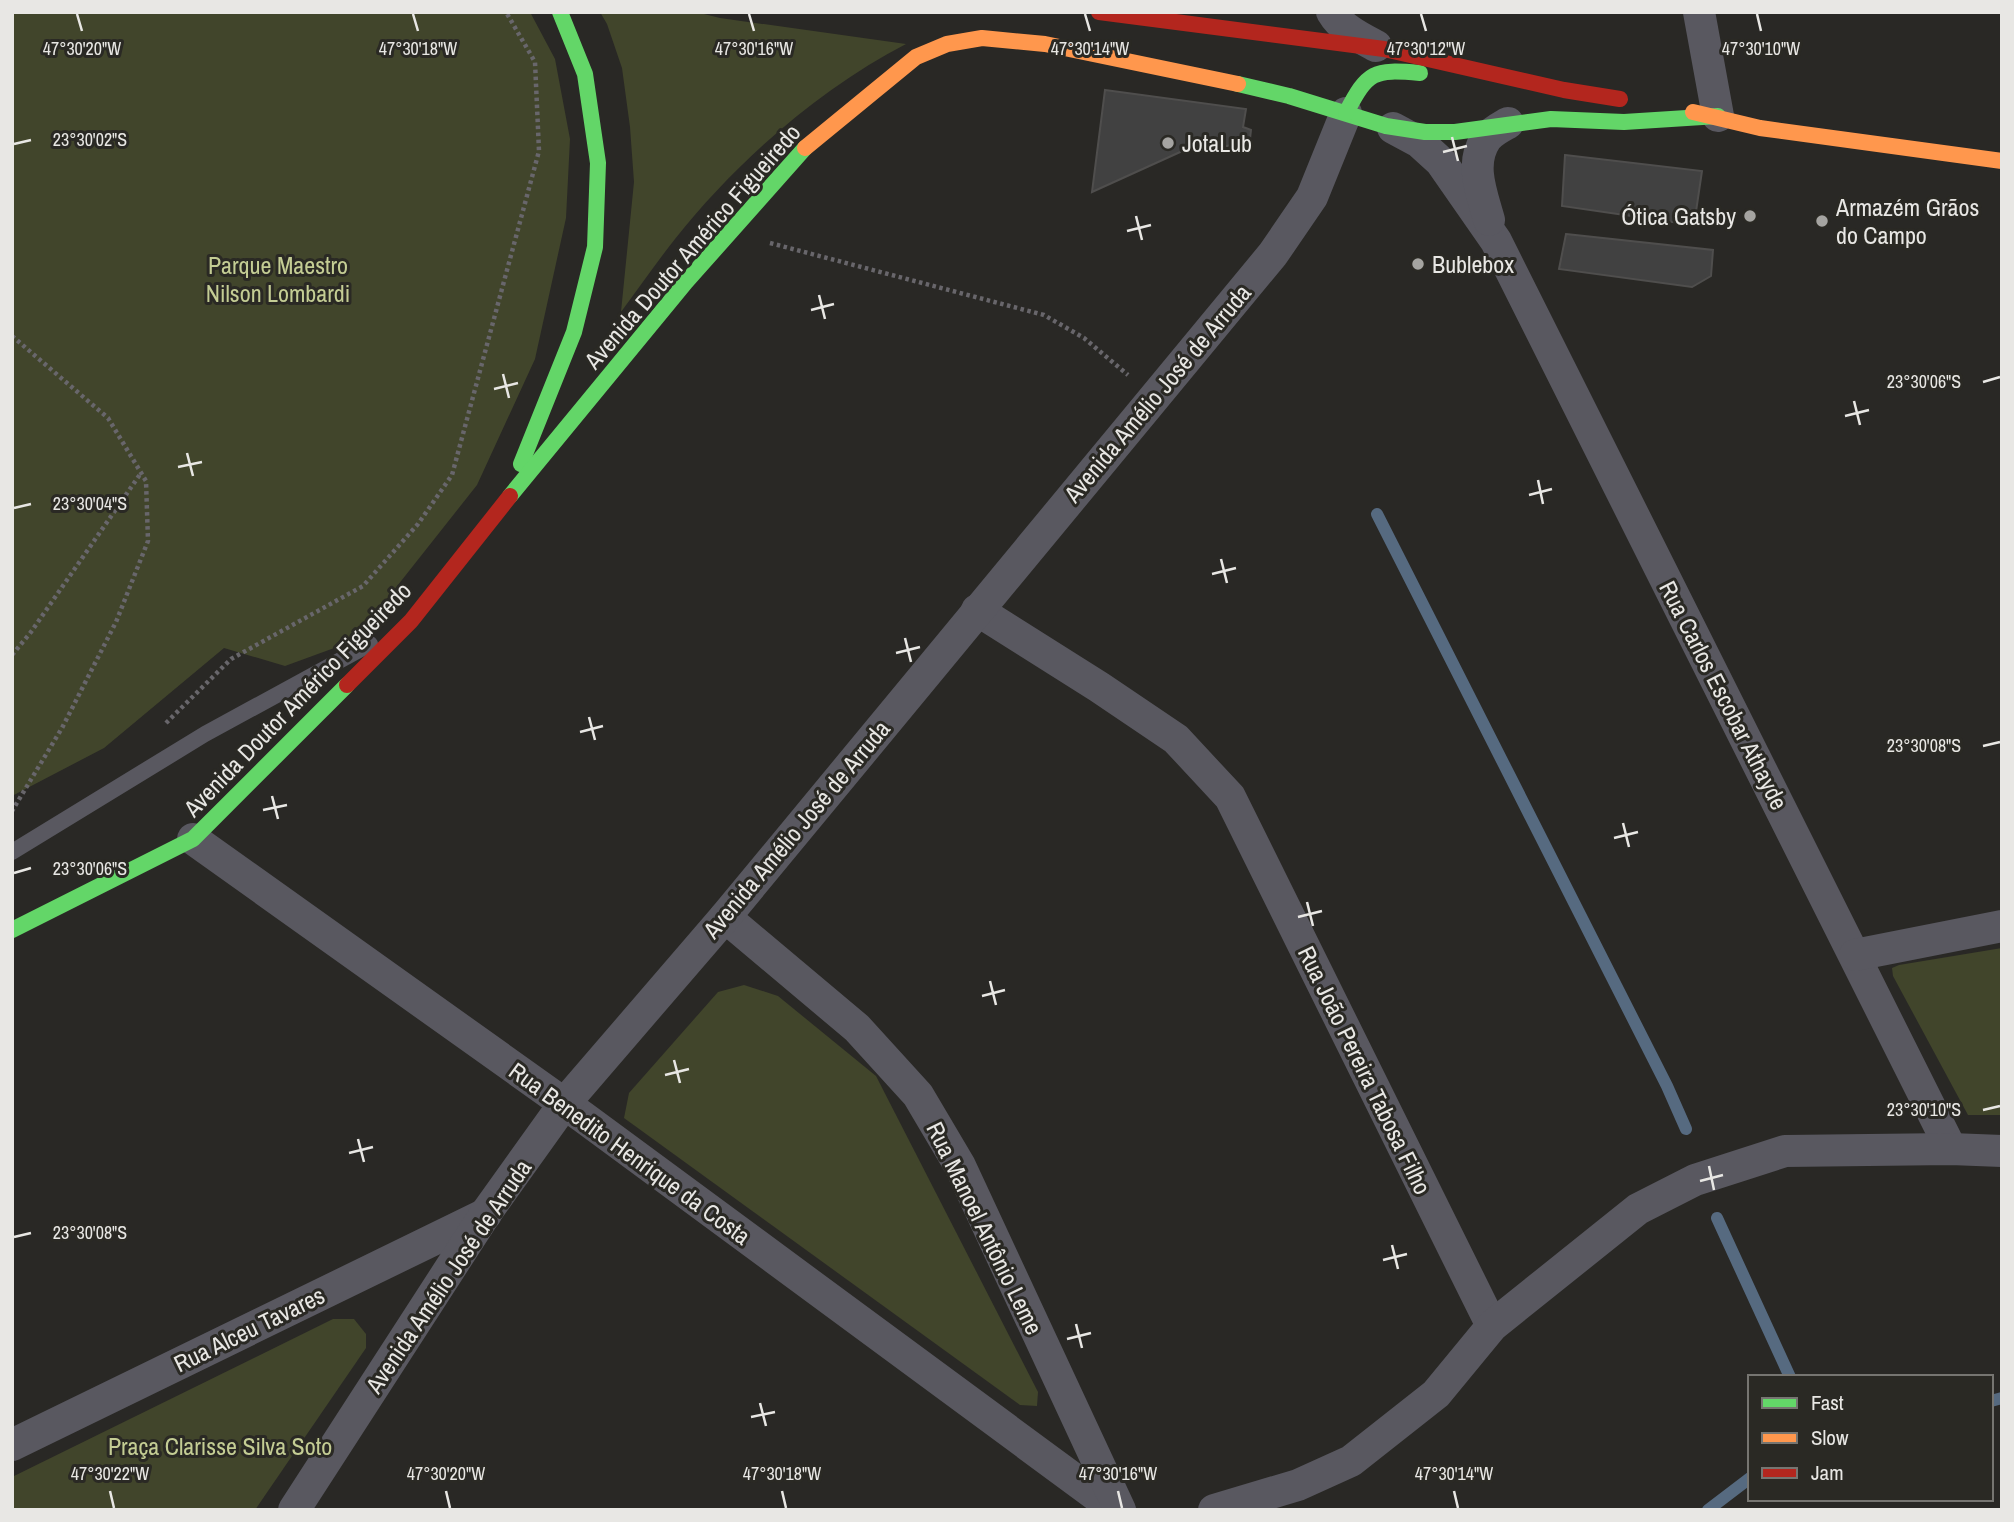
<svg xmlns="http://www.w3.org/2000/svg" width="2014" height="1522" viewBox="0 0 2014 1522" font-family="'Archivo Narrow',sans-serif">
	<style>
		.green { fill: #41452b }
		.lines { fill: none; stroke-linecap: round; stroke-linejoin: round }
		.stream { stroke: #566a80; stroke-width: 12 }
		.building { fill: #414141; stroke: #4f4e4d; stroke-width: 2 }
		.path { stroke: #68666b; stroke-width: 4.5; stroke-dasharray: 3.5 3.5; stroke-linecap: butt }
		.lane { stroke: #595860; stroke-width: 16 }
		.street { stroke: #595860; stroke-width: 32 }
		.fast { stroke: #63d668; stroke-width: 16 }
		.slow { stroke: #ff974d; stroke-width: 16 }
		.jam { stroke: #b3261e; stroke-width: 16 }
		.ticks { fill: none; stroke: #e8e7e4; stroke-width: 2.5 }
		.poi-dot { fill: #a5a4a1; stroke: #2a2924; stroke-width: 2.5 }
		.labels { text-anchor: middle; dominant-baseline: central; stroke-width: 6; stroke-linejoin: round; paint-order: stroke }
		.poi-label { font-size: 24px; fill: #e8e7e4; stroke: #2a2924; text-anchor: start }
		.street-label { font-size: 24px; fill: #e8e7e4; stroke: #2a2924 }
		.park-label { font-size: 24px; fill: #c4cd94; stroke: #2a2924 }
		.ticks-label { font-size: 18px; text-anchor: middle; fill: #e8e7e4; stroke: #2a2924; stroke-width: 6; stroke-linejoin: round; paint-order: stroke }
	</style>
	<rect width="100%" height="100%" fill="#292825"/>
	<g class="green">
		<path d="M12,12h518l25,47 15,80 -4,79 -31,141 -58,126 -117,148 -23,14 -52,19 -61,-18 -120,100 -92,48z"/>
		<path d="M600,12h96l24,6 186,26c-87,45 -170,118 -231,195 -19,24 -36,49 -54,73l13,-130 -4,-55 -8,-59 -15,-44z"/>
		<path d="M2002,948v167h-34l-75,-139 -1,-8 7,-3z"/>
		<path d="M744,985l34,11 98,80 162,316 -1,14 -17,-1 -396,-287 5,-25 89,-101z"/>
		<path d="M333,1319h21l12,15v14l-111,162h-243v-33z"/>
	</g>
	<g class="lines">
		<g class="stream">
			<path d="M1377,514l290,572 19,43"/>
			<path d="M1717,1218l73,159"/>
			<path d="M1991,1401l11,-3"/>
			<path d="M1708,1510l42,-32"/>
		</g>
	</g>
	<g class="building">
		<path d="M1105,90l141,19 -3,18 8,3 -1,9 -26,8 -29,5 -6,-4 -97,44z"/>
		<path d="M1565,155l137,16 -8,54 -132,-19z"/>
		<path d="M1566,234l147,16 -2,26 -19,11 -133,-18z"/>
	</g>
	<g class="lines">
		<g class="path">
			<path d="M770,243l274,72 40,23 44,37"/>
			<path d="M12,336l96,82 38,63 2,60 -32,81 -54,106 -50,83"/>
			<path d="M12,655l19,-23 110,-159"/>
			<path d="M166,723l65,-64 132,-73 55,-62 34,-49 87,-324 -4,-89 -29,-50"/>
		</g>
		<path class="lane" d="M12,852l193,-118 165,-90"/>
		<g class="street">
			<path d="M1332,12c10,17 27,25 44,34"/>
			<path d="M1699,12l19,104"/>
			<path d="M1393,128l26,14 22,20 55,79 455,908"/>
			<path d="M1489,220c-7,-26 -20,-56 -3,-81 5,-7 15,-12 22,-16"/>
			<path d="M977,610l122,77 77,52 54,58 262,529"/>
			<path d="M193,839l390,278 533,393"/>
			<path d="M725,917l132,111 61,67 42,71 160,344"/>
			<path d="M1855,955l147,-29"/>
			<path d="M12,1445l474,-231"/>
			<path d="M294,1510l192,-297 78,-109 161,-187 548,-663 39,-57 34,-84"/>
			<path d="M1214,1510l84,-25 53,-24 85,-67 56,-68 146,-117 57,-29 90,-29 166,-2 51,2"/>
		</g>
		<g class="fast">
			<path d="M1238,84l51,12 97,30 39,6h30l96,-13 73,3 94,-6"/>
			<path d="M1346,113c22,-42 27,-44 74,-40"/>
			<path d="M521,464l53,-132 21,-85 3,-84 -13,-89 -25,-62"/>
			<path d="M510,496l176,-214 119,-134"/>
			<path d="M12,930l181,-91 154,-154"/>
		</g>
		<g class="slow">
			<path d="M1693,112l67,16 242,33"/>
			<path d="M805,148l111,-91 31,-13 35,-6 63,6 193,40"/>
		</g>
		<g class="jam">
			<path d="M1099,12l285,37 180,41 56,9"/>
			<path d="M347,685l64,-64 99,-125"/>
		</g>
	</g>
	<path class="ticks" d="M77,14l5,17M413,14l5,17M749,14l5,17M1085,14l5,17M1421,14l5,17M1757,14l4,17M1452,137l6,24M14,144l17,-4M1443,152l24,-6M1136,216l6,24M1127,231l24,-6M819,295l6,24M811,310l23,-6M503,374l6,24M1983,382l17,-5M494,389l24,-6M1854,401l6,24M1845,416l24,-6M187,453l6,23M178,467l24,-5M1538,480l5,24M1529,495l23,-6M14,508l17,-4M1221,559l6,24M1212,574l24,-6M905,638l6,24M896,653l24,-6M589,717l6,23M580,732l23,-6M1983,746l17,-4M272,796l6,23M263,810l24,-5M1623,823l6,24M1614,838l24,-6M14,873l17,-5M1307,902l6,24M1298,917l24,-6M990,981l6,24M982,996l23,-6M674,1060l6,23M665,1075l24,-6M1983,1110l17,-4M358,1139l6,23M349,1153l24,-6M1709,1166l5,24M1700,1181l23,-6M14,1237l17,-4M1392,1245l6,24M1383,1260l24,-6M1076,1324l6,24M1067,1339l24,-6M760,1403l6,23M751,1417l24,-5M110,1491l4,17M446,1491l4,17M782,1491l4,17M1118,1491l4,17M1454,1491l4,17"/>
	<g class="poi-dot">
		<circle cx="1168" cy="143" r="7"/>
		<circle cx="1750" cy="216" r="7"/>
		<circle cx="1822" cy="221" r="7"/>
		<circle cx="1418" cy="264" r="7"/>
	</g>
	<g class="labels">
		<g class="poi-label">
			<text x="1182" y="143">JotaLub</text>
			<text x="1836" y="207">Armazém Grãos<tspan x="1836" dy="28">do Campo</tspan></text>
			<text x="1736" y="216" text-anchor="end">Ótica Gatsby</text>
			<text x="1432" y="264">Bublebox</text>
		</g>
		<g class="street-label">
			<text transform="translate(692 246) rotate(-49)">Avenida Doutor Américo Figueiredo</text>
			<text transform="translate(1157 393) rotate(-50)">Avenida Amélio José de Arruda</text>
			<text transform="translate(1724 695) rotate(63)">Rua Carlos Escobar Athayde</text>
			<text transform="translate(297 699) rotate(-46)">Avenida Doutor Américo Figueiredo</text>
			<text transform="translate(796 829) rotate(-50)">Avenida Amélio José de Arruda</text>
			<text transform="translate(1365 1070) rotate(64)">Rua João Pereira Tabosa Filho</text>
			<text transform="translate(630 1153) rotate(36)">Rua Benedito Henrique da Costa</text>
			<text transform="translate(985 1228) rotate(64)">Rua Manoel Antônio Leme</text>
			<text transform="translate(448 1276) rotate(-56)">Avenida Amélio José de Arruda</text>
			<text transform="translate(249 1329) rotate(-26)">Rua Alceu Tavares</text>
		</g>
		<g class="park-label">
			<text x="278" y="265">Parque Maestro<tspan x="278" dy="28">Nilson Lombardi</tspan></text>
			<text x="220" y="1446">Praça Clarisse Silva Soto</text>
		</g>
	</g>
	<g class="ticks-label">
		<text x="82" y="55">47°30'20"W</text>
		<text x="418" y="55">47°30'18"W</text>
		<text x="754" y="55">47°30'16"W</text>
		<text x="1090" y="55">47°30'14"W</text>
		<text x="1426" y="55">47°30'12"W</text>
		<text x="1761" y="55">47°30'10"W</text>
		<text x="90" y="146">23°30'02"S</text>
		<text x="1924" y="388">23°30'06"S</text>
		<text x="90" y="510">23°30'04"S</text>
		<text x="1924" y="752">23°30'08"S</text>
		<text x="90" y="875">23°30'06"S</text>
		<text x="1924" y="1116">23°30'10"S</text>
		<text x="90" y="1239">23°30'08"S</text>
		<text x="110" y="1480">47°30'22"W</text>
		<text x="446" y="1480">47°30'20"W</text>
		<text x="782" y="1480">47°30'18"W</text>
		<text x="1118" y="1480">47°30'16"W</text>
		<text x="1454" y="1480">47°30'14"W</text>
	</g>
	<rect width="2014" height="1522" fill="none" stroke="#e8e7e4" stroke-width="28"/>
	<rect x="1748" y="1375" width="245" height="126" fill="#2a2924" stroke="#767571" stroke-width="2"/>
	<rect x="1762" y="1398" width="35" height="10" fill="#63d668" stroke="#767571" stroke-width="2"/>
	<text x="1811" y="1410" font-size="21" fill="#e8e7e4">Fast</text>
	<rect x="1762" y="1433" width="35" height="10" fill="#ff974d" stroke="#767571" stroke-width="2"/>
	<text x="1811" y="1445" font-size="21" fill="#e8e7e4">Slow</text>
	<rect x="1762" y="1468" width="35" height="10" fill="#b3261e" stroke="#767571" stroke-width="2"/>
	<text x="1811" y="1480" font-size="21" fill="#e8e7e4">Jam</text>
</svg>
